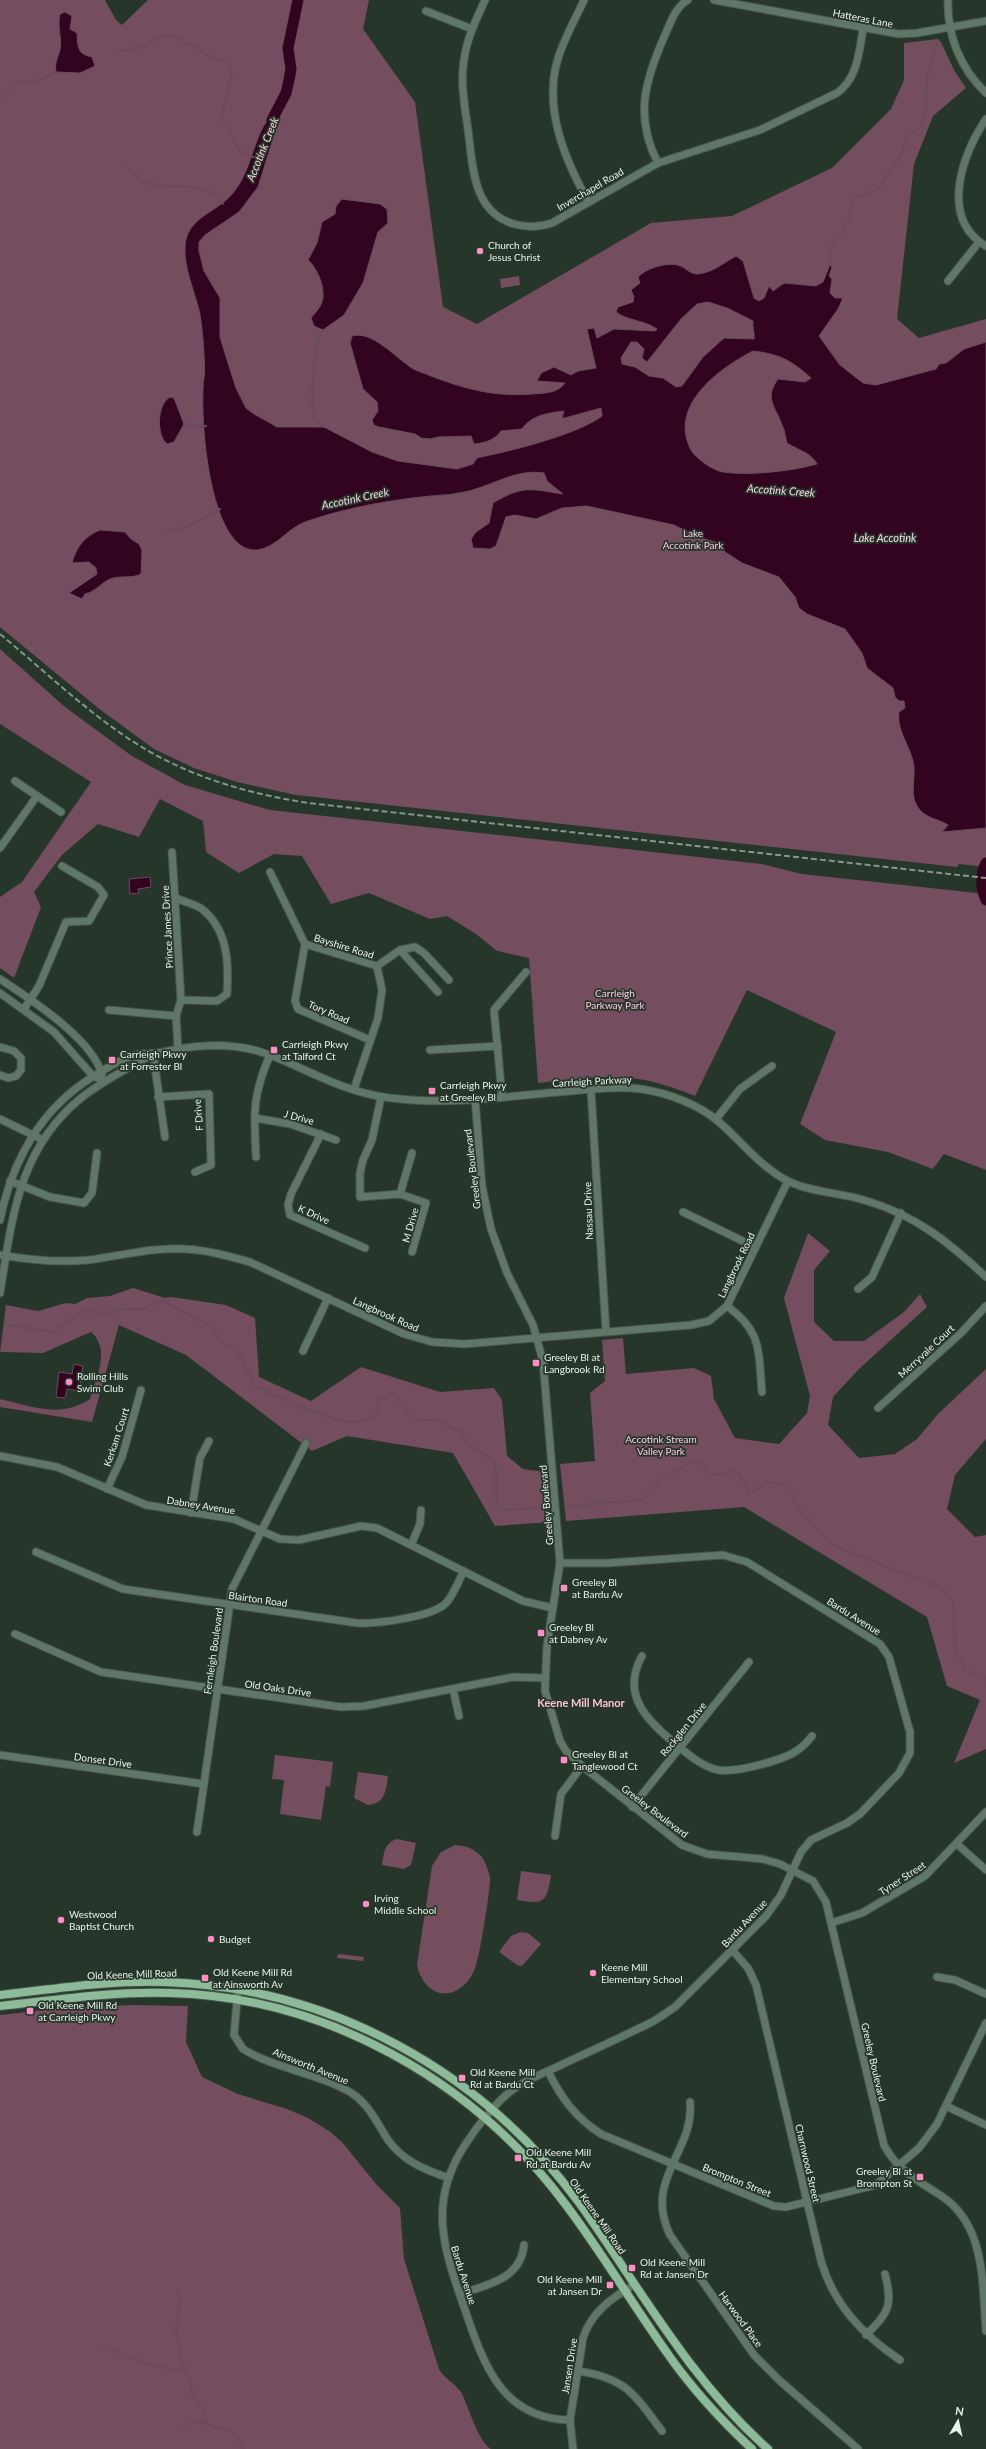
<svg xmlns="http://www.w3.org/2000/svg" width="986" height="2449" viewBox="0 0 986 2449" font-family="Lato,sans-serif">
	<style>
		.green { fill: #744d5f }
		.water { fill: #33041f; stroke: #694c5c; fill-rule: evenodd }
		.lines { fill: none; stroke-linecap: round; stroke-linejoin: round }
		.stream { stroke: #694c5c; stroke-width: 2 }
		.river { stroke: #33041f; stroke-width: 11 }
		.minor-casing { stroke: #455449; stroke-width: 9 }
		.major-casing { stroke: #455449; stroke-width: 10 }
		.minor { stroke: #607666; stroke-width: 7 }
		.major { stroke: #8dbb99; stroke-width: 8 }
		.rail { stroke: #87958b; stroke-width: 2; stroke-dasharray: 6 3; stroke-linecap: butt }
		.poi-dot { fill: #fb8fc4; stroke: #26362a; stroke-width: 1.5 }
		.labels { text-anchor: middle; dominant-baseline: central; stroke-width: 3.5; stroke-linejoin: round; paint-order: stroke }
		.street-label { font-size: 10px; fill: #e8f3eb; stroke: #26362a }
		.poi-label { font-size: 10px; fill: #e8f3eb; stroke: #26362a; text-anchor: start }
		.park-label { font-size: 10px; fill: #ffcae2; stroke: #26362a }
		.water-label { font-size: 11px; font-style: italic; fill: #f9d5e4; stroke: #26362a }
		.neighbourhood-label { font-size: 11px; font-weight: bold; fill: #fec0dc; stroke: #26362a }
	</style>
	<rect width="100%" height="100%" fill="#26362a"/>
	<g class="green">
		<path d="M0,0h105l11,20 6,5 26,-25h221l-6,29 52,73 28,205 34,17 174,-101 81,-7 100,-48 59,-59 13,-29v-37l34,-4 3,3 13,28 12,18 -33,28 -19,48 -17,155 22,19 67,-19v548l-27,-3 -2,3 -661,-72 -59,-13 -43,-14 -40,-19 -56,-41 -98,-81z"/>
		<path d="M519,276l1,9 -19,3 -1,-9z"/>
		<path d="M0,649l65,58 67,49 53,29 85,25 492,54 40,10 184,20v276l-42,-16 -11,15 -45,-17 -63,-12 -25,-16 36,-92 -89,-42 -52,106c-21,-8 -42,-16 -65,-18 -30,-3 -62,2 -92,5l-9,-125 -32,-7 -21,-17 -29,-18 -17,3 -61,-26 -38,11 -29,-48 -28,-2 -35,19 -33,-21 -3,-31 -43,-22 -21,38 -41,-13 -36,31 -28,37 7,15 -27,71 -14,-10v-71l22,-15 69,-100 -91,-58z"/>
		<path d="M808,1233l22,18 -16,19v52l20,19h30l40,-29 16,-18 7,13 -68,62 -26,28 -5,28 31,33 36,-4 22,-15 21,-25 48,-45v70l-31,36 -8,34 28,28 11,-2v214l-32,14 26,-63 -33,-14 -20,-69 -183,-110 -178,14 -6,-57 35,-3 -5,-68 15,-12 -3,-41 21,-2 3,36 68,-6 17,8 3,23 21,39 44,6 28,-31 3,-17 -26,-98z"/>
		<path d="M133,1288l32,10 6,-1 55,8 29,13 4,59 52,24 50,-34 79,25 54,-4 8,12 5,56 16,13 22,3 5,50 -55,4 -42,-73 -106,-17 -35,15 -126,-96 -67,-30 -27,97 -92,-15v-8c32,7 60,20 90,0 6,-21 21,-50 1,-67l-48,21 -43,-1 6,-47 32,6 28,-8 9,1 12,-6 23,-2z"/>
		<path d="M275,1755l58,7 -3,25 -4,-1 -5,34 -41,-6 4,-34 -12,-1z"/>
		<path d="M358,1772l30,4c-2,14 -3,28 -20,29l-14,-7z"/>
		<path d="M397,1839l19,4 -5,22 -7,4 -22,-4c2,-12 2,-22 15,-26z"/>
		<path d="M455,1845c11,1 19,3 27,12 3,4 7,15 8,20 1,9 -10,78 -14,88 -1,5 -5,12 -8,16 -20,23 -45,12 -51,-16l15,-99 9,-14z"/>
		<path d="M521,1871l30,4c-4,27 -7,30 -34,25z"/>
		<path d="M521,1932l7,1 13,11 -19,22 -5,-1 -18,-13 12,-16z"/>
		<path d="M338,1954l26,3 -1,4 -26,-3z"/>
		<path d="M134,2005l54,1 -2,36 16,35 36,17 49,15 21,9 21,13 13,11 34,42 24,24 4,51 35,110c6,11 18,15 23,25 7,14 16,47 29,55h-491v-434l63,-7z"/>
	</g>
	<g class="water">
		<path d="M65,12l7,4 -2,13 7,4c1,12 -1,21 15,24l3,9 -15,7 -24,-1c-2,-9 2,-14 4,-22 2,-13 -3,-23 0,-36z"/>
		<path d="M277,108v18l-19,61 -19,25 -34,23 -6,7v9l5,20 16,27v39l8,26 8,25 10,20 8,6 23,13h47l48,25 26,9 59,8 16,-5 4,-6 8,-2c30,-6 93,-22 117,-40l-1,-8 -36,10h-3l2,-7c-16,2 -32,4 -42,18l-21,2c-6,9 -16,12 -27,13l-3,-8 -33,1 -8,2 -9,-1 -6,-4 -36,-7 -5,-2 -2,-5 6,-9 -1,-9 -14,-13 -13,-46 2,-7c20,-6 44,22 60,32 6,4 13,5 19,8 34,13 64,21 101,18 11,-1 25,0 33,-11l-28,-2 4,-8 13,-6 17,8 7,-4 18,-3 -9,-39 7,-1 3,10 17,-9 41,2 2,-2c-13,-9 -29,-8 -41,-17l2,-5 15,-5 1,-5 -3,-7 9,-7 -2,-6c9,-9 30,-16 43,-11 6,3 9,8 17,8 16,-2 25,-11 38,-18l7,5 11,37 5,3 5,-3 5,-12 4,5 11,-8 32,3 7,-4 7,-17 2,2 -3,9 3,3 -2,14 5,5h8l-5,11 -19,27 21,29 23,18 13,2 60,-16 3,-5 7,-1 18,-14 22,-7v486l-44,4 6,-7c-11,-7 -23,-6 -31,-19 -7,-11 -2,-27 -3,-39 -2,-19 -18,-36 -15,-55l6,-4 -1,-7h-5l-4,-4 -2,-9 -26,-20 -5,-15 -17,-24 -38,-15 -8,-6 -4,-11 -16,-20 -37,-14 -17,-11 -7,-9 -20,-6 -24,-12 -87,-19 -25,2 -26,11 -21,-4 -9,2 -10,29 -6,3 -17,-1 -2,-9 5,-7 13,-9 4,-20c30,-18 37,-14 70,-9l-16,-13 -3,-8c-30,-5 -56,16 -85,20 -9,2 -19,2 -28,3 -42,4 -86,12 -126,26 -17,6 -29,26 -48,28 -49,4 -58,-139 -53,-172 2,-11 -2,-57 -5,-68 -5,-20 -15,-42 -14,-63 1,-30 32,-34 48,-54 16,-19 19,-45 30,-66 4,-7 10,-13 14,-19zM708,302l19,6 26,13c-1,7 2,11 1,18l-30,-1 -21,19 -21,29 -6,1 -13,-9 -14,-2 -14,-9 -13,-3 -1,-6 10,-16h6l7,7 -2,9 5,4 34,-43 16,-15zM753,351c26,3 38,9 58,27l-6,4 -27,-3c-14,20 -3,26 4,46 3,5 3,12 5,18 10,7 24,9 30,21 -24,7 -69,12 -94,8 -9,-1 -28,-14 -32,-22 -23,-44 27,-81 62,-99z"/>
		<path d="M342,199l38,5 7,5 1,14 -10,9 -15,51 -19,32 -21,15 -9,-4 -3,-8c4,-5 9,-10 11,-16 4,-13 -4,-33 -14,-42l9,-17 5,-21 13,-8 1,-8z"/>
		<path d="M170,397l4,1 10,26 -10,18 -7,2c-11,-9 -10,-40 3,-47z"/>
		<path d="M100,530l25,2 6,7 8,5 3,6 -1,24c-9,5 -21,1 -31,5 -9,4 -15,13 -25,15l-3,5 -13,-6 28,-19 -1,-6 -7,-6 -17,1c4,-16 13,-27 28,-33z"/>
		<path d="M150,877l1,10 -13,2 1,4 -9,1 -1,-15z"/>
		<path d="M74,1364l9,2 -4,25 -12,-2 -2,9 -9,-1 3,-25 13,2z"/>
	</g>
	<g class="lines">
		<g class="stream">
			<path d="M116,52l30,-6 12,-9 9,-3 29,13 10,8 21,7 5,10 -11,49 6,4 12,26 14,6"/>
			<path d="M0,99l19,-17 21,-2 16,-8"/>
			<path d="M125,166c9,4 12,14 22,17 23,8 61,-5 76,21"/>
			<path d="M830,265v-13l3,-10 9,-9 8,-17 2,-15 6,-5 20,-7 24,-35 5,-17 15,-11 3,-11 2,-38 10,-33"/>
			<path d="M323,330c-10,15 -13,72 -8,90l9,7"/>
			<path d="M184,424l22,2"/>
			<path d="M164,532l25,-6 31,-17"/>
			<path d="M8,1325l46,7 28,-21 27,2 13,-4h22l17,-9 49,26 15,20 11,2 19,38 43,20 41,15 22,1 17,-8v-13l15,-8 20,26 24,1 25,13 5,11 27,16 3,16 -1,34 47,-2"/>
			<path d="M569,1506l74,-6 17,-20 32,-18 11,2 6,10 14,1 8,-4 8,2 11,21 17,-12 14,2 10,8 8,18 33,35 110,43 11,14 3,49 10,19 20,10"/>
			<path d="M177,2322l3,-16 -2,-16"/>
			<path d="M176,2326l5,35 9,19 2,14 10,16 6,14c19,13 21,-6 36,25"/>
			<path d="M103,2345c19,11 62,27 83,25"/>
			<path d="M181,2430l10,-10 16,4"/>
		</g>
		<g class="river">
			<path d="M272,120l14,-27 3,-13 2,-11 -3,-21 10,-48"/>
			<path d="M986,863c-6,12 -5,25 0,37"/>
		</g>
		<g class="minor-casing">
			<g id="minor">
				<path d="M485,0c-9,20 -18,38 -21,60 -4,23 1,47 4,70 5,35 4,82 46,94 13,4 26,3 38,-1l106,-60 102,-33 77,-37c21,-15 22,-41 26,-64"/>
				<path d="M584,0c-9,20 -21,40 -27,62 -13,48 8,98 31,139"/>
				<path d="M714,0l185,34 18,-1 69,-12"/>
				<path d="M948,0c-1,35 12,68 38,93"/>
				<path d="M426,11l46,18"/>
				<path d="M986,119c-24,35 -47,100 0,127"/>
				<path d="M658,163c-24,-46 -13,-83 7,-128 6,-13 10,-28 23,-35"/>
				<path d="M948,281l31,-39"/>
				<path d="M15,781l46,31"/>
				<path d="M0,848l37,-52"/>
				<path d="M172,852l9,148 -5,16 2,32"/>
				<path d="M270,872l35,72 72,22"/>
				<path d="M176,898c8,4 19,6 26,11 26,21 27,54 25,85l-10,7 -36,-1"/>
				<path d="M305,944l-10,57 3,8 72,31"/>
				<path d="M400,950l38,42"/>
				<path d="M377,966l23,-16 15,-3 9,6 25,27"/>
				<path d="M0,979c30,20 93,60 102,96"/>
				<path d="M0,993l54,39 39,44 11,5"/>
				<path d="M24,1009l15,-23 27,-64 23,-1 15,-26 -6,-8 -36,-21"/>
				<path d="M109,1010l67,6"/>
				<path d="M0,1047l14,4 7,7v12l-5,6 -8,2 -8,-3"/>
				<path d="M430,1050l68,-4"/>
				<path d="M153,1054l12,83"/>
				<path d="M354,1089l24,-71 4,-28 -5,-24"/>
				<path d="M591,1090l15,242"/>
				<path d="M502,1096l-8,-86 32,-38"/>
				<path d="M158,1097l51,-3 2,71 -16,7"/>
				<path d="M381,1097l-9,43 -9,20 -3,13v24l40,-3 26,9 -14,49"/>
				<path d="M475,1098l7,88 9,43 16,44 26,52 10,36 17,202 -13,82 -2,46 15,50 6,10 16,15 100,79 25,9 56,5 17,5 33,17 13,21 58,243c13,25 34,36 56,50 46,29 42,88 46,136"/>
				<path d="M255,1118l35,6 46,16"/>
				<path d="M0,1119l43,21"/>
				<path d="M716,1119l24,-30 32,-23"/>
				<path d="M321,1134l-30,60 -3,11 2,10 75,33"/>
				<path d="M256,1157c-2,-43 -4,-61 14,-102"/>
				<path d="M10,1181l40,16 34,6 8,-10 5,-40"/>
				<path d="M400,1194l12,-41"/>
				<path d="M683,1212l72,35"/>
				<path d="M0,1220c12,-59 41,-112 94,-144 13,-8 26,-17 41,-21 7,-2 15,-1 23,-2 32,-7 63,-11 96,-3 23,6 43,17 64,26 26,12 54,21 82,23 57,6 116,-4 172,-8 23,-2 46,-5 69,-2 27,4 57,15 78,33 22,19 39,42 65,57 25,14 56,13 83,22 48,14 83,42 119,76"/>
				<path d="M0,1255c29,5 58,8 88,5 32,-4 64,-13 97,-11 22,1 43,7 65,13l154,72 28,8 32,2 227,-19 18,-4 18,-15 61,-125"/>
				<path d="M858,1289l14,-12 29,-64"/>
				<path d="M0,1293c12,-74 18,-144 81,-195 21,-17 46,-29 70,-43"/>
				<path d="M727,1306c36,26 31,45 35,86"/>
				<path d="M303,1351l25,-53"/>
				<path d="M878,1408l83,-75 25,-27"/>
				<path d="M0,1456l57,11 89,38 88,14 46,20 19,1 62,-14 16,2 146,73 30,7"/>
				<path d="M107,1489l15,-32 19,-67"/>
				<path d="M191,1513l9,-55 9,-17"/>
				<path d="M411,1545l9,-21 1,-14"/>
				<path d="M36,1552l87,37 234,34c19,1 76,-6 89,-20 8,-8 12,-22 18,-32"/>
				<path d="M560,1563h48l115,-8 24,7 133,82 9,13 21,75v21l-11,20 -39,41 -13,9 -36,17 -10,12 -20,43 -15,21 -91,91 -21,14c-30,15 -61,29 -91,43 -16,8 -34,14 -48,24 -19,13 -40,41 -52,60 -36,57 -18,104 2,162 19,55 37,109 105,110"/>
				<path d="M15,1634l86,38 240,35 23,-1 149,-29 32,1"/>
				<path d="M642,1656c-22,39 6,66 35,89 12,10 24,21 41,25 17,3 68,-10 81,-21 5,-3 9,-8 13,-13"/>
				<path d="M453,1689l6,27"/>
				<path d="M0,1755l204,29"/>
				<path d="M632,1807l117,-145"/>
				<path d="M197,1832l35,-243 74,-146"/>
				<path d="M555,1836l6,-42 21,-28"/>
				<path d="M957,1844l29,26"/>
				<path d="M831,1923l31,-10 63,-37 61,-64"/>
				<path d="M732,1950l16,18 8,17 65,276c13,44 42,74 79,99"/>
				<path d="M937,1977l18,3 31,14"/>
				<path d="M238,1989l-4,46 9,14c32,20 79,25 110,45 17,12 24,29 35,46 15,21 37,30 61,38"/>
				<path d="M548,2071c13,27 28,47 53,63l173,72 12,1 90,-22 43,-37 18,-24 49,-101"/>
				<path d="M690,2102c5,49 -47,77 -20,133l84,120 25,25 79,69"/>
				<path d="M946,2106l40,19"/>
				<path d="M460,2294c27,-9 61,-15 64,-49"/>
				<path d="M866,2335c23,-23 27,-29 19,-61"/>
				<path d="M578,2371c48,7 56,23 84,60"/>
				<path d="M573,2449l-3,-29 13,-82c8,-25 28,-40 51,-53"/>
			</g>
		</g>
		<g class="major-casing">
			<g id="major">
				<path d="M0,1995c54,-6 109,-15 164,-13 166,5 318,89 416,222 60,84 110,176 188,245"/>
				<path d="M0,2006c56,-6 113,-15 170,-13 156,4 304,88 396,212 37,49 68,102 104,152 24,34 52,64 82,92"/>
			</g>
		</g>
		<use href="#minor" class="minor"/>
		<use href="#major" class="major"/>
		<path class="rail" d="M0,634c47,39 93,84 145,115 51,30 106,45 163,54l678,75"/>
	</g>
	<g class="poi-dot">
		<circle cx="480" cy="251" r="4"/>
		<rect x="270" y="1046" width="8" height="8" rx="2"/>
		<rect x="108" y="1056" width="8" height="8" rx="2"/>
		<rect x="428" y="1087" width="8" height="8" rx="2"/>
		<rect x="532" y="1359" width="8" height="8" rx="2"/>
		<circle cx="69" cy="1382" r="4"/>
		<rect x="560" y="1584" width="8" height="8" rx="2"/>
		<rect x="537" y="1629" width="8" height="8" rx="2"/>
		<rect x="560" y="1756" width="8" height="8" rx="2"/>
		<circle cx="366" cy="1904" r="4"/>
		<circle cx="61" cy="1920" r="4"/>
		<circle cx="211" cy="1939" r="4"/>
		<circle cx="593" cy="1973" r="4"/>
		<rect x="201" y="1974" width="8" height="8" rx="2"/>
		<rect x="26" y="2007" width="8" height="8" rx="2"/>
		<rect x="458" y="2074" width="8" height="8" rx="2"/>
		<rect x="514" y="2154" width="8" height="8" rx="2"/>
		<rect x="916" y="2173" width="8" height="8" rx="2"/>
		<rect x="628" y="2264" width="8" height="8" rx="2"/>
		<rect x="606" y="2281" width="8" height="8" rx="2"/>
	</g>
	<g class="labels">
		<g class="street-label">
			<text transform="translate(863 18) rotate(11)">Hatteras Lane</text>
			<text transform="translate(590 189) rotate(-30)">Inverchapel Road</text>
			<text transform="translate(167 927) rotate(-93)">Prince James Drive</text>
			<text transform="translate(344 946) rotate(17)">Bayshire Road</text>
			<text transform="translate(329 1012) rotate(23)">Tory Road</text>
			<text transform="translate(592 1081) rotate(-3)">Carrleigh Parkway</text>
			<text transform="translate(198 1115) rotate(-95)">F Drive</text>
			<text transform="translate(299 1117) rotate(15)">J Drive</text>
			<text transform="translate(472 1169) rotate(-97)">Greeley Boulevard</text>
			<text transform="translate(588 1211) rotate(-92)">Nassau Drive</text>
			<text transform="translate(314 1214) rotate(24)">K Drive</text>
			<text transform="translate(410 1225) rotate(-74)">M Drive</text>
			<text transform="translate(736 1265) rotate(-64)">Langbrook Road</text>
			<text transform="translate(386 1314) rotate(24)">Langbrook Road</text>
			<text transform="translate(926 1351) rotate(-43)">Merryvale Court</text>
			<text transform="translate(116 1437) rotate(-72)">Kerkam Court</text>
			<text transform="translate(201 1505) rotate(9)">Dabney Avenue</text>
			<text transform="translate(546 1505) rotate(-95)">Greeley Boulevard</text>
			<text transform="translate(258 1599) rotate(8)">Blairton Road</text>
			<text transform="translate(854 1616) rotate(32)">Bardu Avenue</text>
			<text transform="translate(213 1651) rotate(-82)">Fernleigh Boulevard</text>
			<text transform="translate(278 1688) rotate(8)">Old Oaks Drive</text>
			<text transform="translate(683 1729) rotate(-51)">Rockglen Drive</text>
			<text transform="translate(103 1760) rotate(8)">Donset Drive</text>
			<text transform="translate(655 1811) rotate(37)">Greeley Boulevard</text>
			<text transform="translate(902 1878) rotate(-33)">Tyner Street</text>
			<text transform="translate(744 1923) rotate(-47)">Bardu Avenue</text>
			<text transform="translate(132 1974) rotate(-2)">Old Keene Mill Road</text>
			<text transform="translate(874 2062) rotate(77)">Greeley Boulevard</text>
			<text transform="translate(311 2066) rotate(22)">Ainsworth Avenue</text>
			<text transform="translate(808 2163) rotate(77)">Charnwood Street</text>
			<text transform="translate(737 2180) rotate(22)">Brompton Street</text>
			<text transform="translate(598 2216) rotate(55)">Old Keene Mill Road</text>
			<text transform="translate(464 2275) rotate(72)">Bardu Avenue</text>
			<text transform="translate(741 2319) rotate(54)">Harwood Place</text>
			<text transform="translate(569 2366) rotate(-81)">Jansen Drive</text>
		</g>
		<g class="poi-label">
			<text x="488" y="245">Church of<tspan x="488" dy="12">Jesus Christ</tspan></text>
			<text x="282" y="1044">Carrleigh Pkwy<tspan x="282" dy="12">at Talford Ct</tspan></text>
			<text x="120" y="1054">Carrleigh Pkwy<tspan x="120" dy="12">at Forrester Bl</tspan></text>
			<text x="440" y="1085">Carrleigh Pkwy<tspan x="440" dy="12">at Greeley Bl</tspan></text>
			<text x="544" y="1357">Greeley Bl at<tspan x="544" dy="12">Langbrook Rd</tspan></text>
			<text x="77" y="1376">Rolling Hills<tspan x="77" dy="12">Swim Club</tspan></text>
			<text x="572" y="1582">Greeley Bl<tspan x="572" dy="12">at Bardu Av</tspan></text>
			<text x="549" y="1627">Greeley Bl<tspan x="549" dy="12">at Dabney Av</tspan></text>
			<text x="572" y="1754">Greeley Bl at<tspan x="572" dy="12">Tanglewood Ct</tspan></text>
			<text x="374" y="1898">Irving<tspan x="374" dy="12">Middle School</tspan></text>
			<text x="69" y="1914">Westwood<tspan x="69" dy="12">Baptist Church</tspan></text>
			<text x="219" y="1939">Budget</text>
			<text x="601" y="1967">Keene Mill<tspan x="601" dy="12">Elementary School</tspan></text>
			<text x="213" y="1972">Old Keene Mill Rd<tspan x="213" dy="12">at Ainsworth Av</tspan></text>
			<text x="38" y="2005">Old Keene Mill Rd<tspan x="38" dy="12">at Carrleigh Pkwy</tspan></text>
			<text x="470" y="2072">Old Keene Mill<tspan x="470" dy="12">Rd at Bardu Ct</tspan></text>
			<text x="526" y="2152">Old Keene Mill<tspan x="526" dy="12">Rd at Bardu Av</tspan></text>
			<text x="912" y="2171" text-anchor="end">Greeley Bl at<tspan x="912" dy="12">Brompton St</tspan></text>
			<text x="640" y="2262">Old Keene Mill<tspan x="640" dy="12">Rd at Jansen Dr</tspan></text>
			<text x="602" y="2279" text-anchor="end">Old Keene Mill<tspan x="602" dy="12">at Jansen Dr</tspan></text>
		</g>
		<g class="park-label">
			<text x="693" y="533">Lake<tspan x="693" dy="12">Accotink Park</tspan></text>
			<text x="615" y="993">Carrleigh<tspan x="615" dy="12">Parkway Park</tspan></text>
			<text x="661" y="1439">Accotink Stream<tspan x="661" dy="12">Valley Park</tspan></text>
		</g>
		<g class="water-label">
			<text transform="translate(262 149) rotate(-68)">Accotink Creek</text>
			<text transform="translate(781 490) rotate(4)">Accotink Creek</text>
			<text transform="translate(355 498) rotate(-12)">Accotink Creek</text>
			<text x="885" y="537">Lake Accotink</text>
		</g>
		<g class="neighbourhood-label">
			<text x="581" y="1702">Keene Mill Manor</text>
		</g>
	</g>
	<g transform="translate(958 2421) rotate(9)" stroke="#26362a" stroke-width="3" paint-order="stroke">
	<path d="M0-3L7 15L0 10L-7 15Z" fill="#e8f3eb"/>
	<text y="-6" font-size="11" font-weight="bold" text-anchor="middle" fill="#e8f3eb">N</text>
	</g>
</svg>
